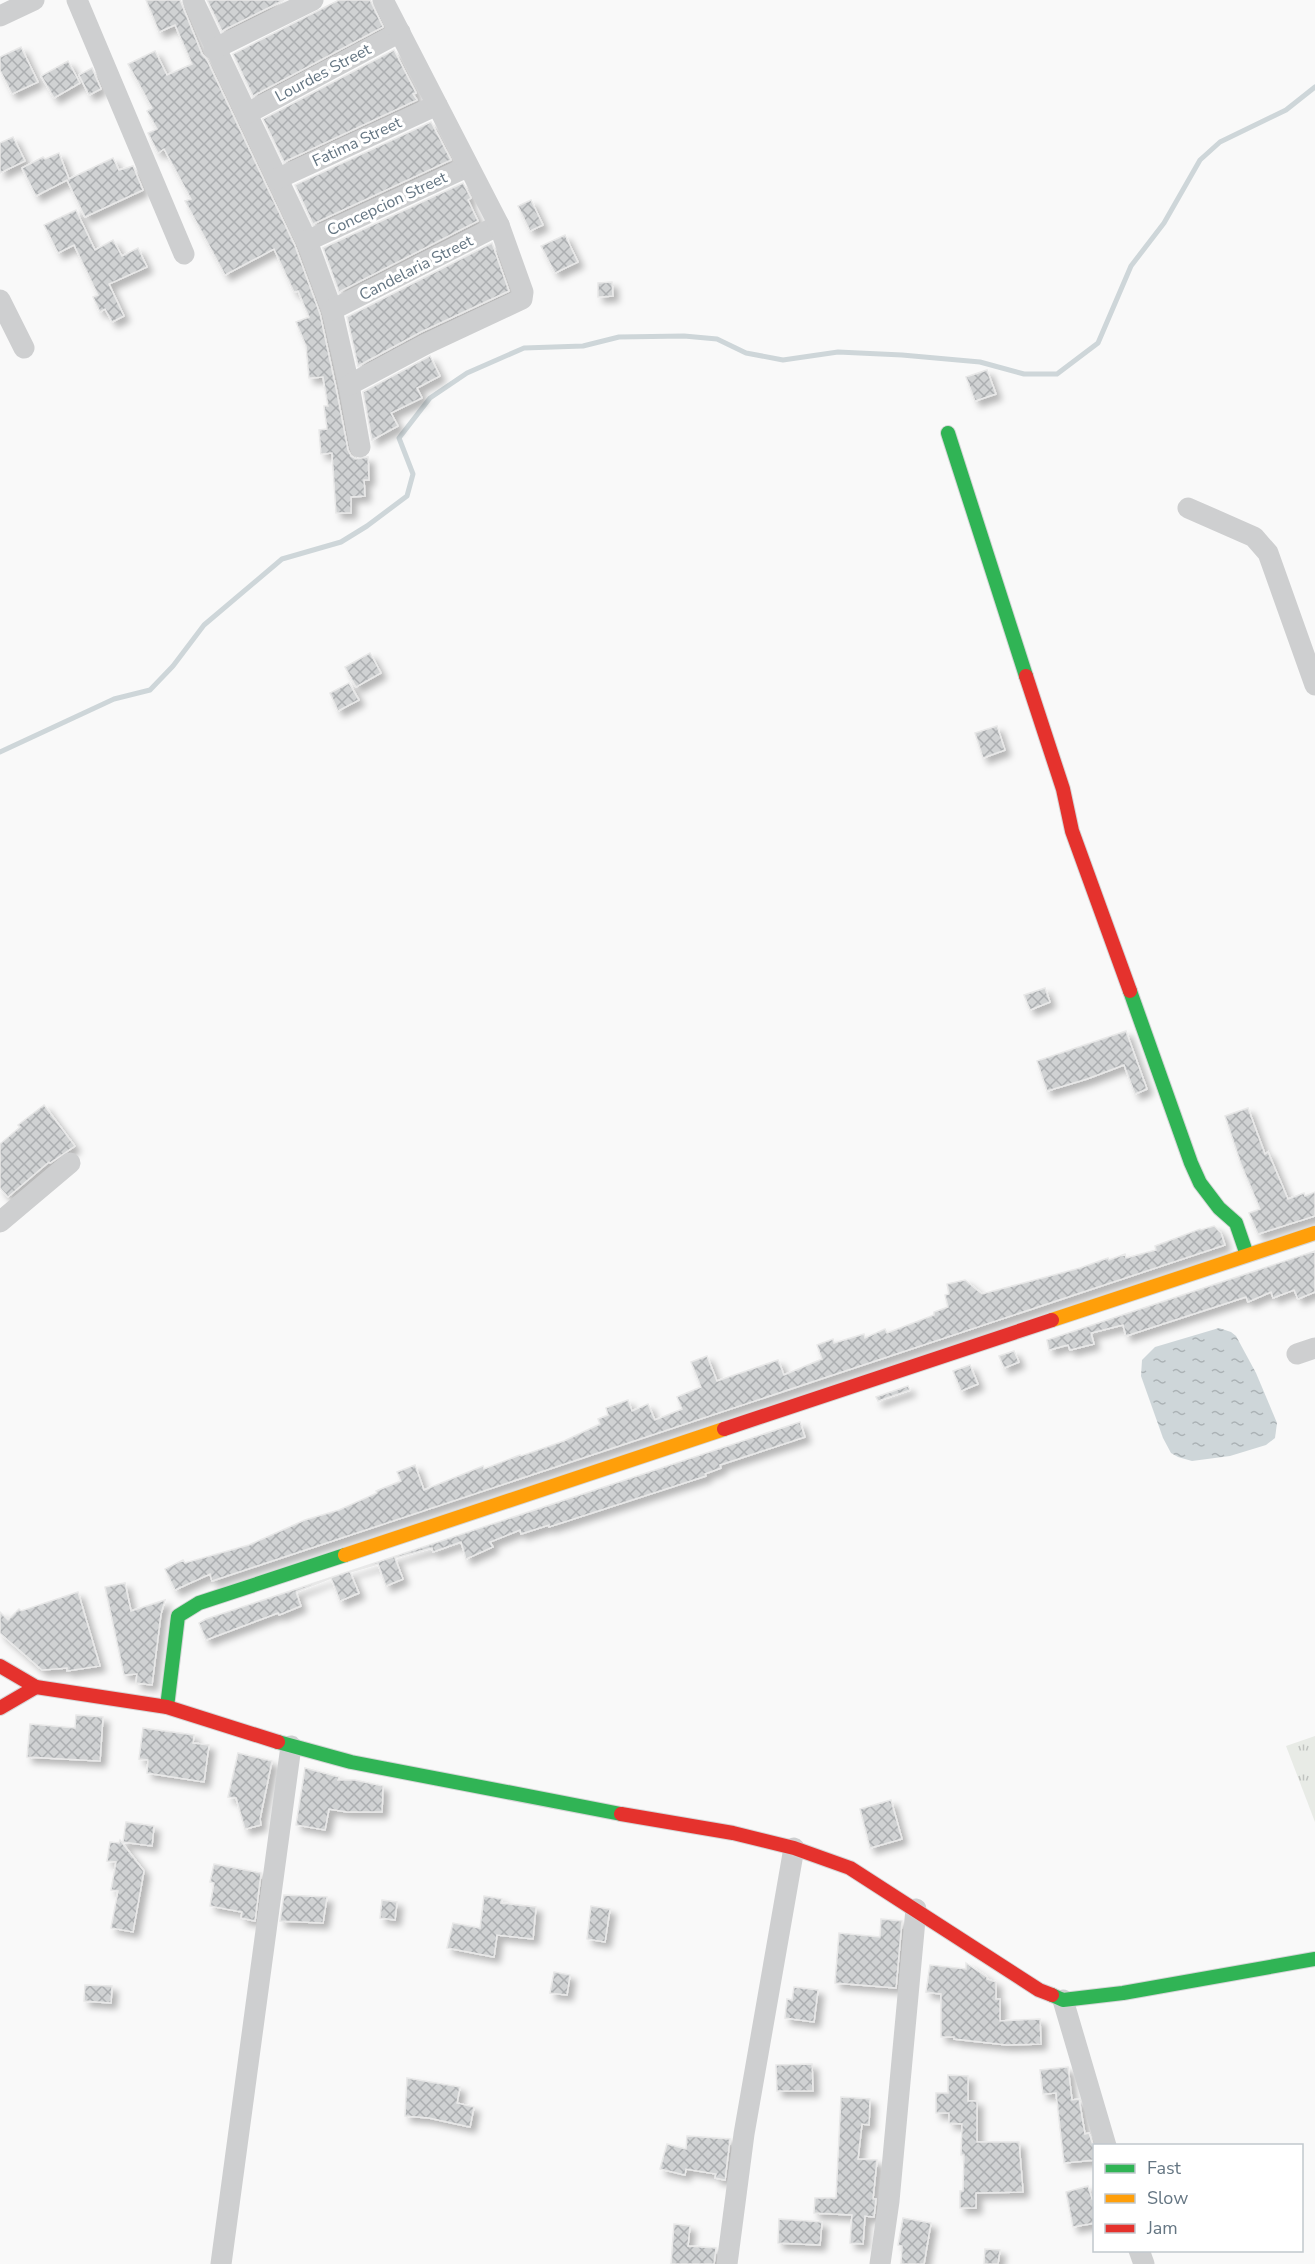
<svg xmlns="http://www.w3.org/2000/svg" width="1315" height="2264" viewBox="0 0 1315 2264" font-family="'Nunito Sans',sans-serif">
	<style>
		.grass { fill: url(#grass-tufts) }
		.water { fill: url(#water-ripples) }
		.lines { fill: none; stroke-linecap: round; stroke-linejoin: round }
		.stream { stroke: #ced6d9; stroke-width: 5 }
		.building { fill: url(#building-cross-hatch); stroke: #e8e8e8; stroke-width: 1.5; filter: url(#shadow) }
		.fast-casing { stroke: #d5d6d7; stroke-width: 16 }
		.slow-casing { stroke: #d5d6d7; stroke-width: 16 }
		.jam-casing { stroke: #d5d6d7; stroke-width: 16 }
		.street { stroke: #cecfd0; stroke-width: 21 }
		.fast { stroke: #30b455; stroke-width: 14 }
		.slow { stroke: #ff9f0a; stroke-width: 14 }
		.jam { stroke: #e5322d; stroke-width: 14 }
		.labels { text-anchor: middle; dominant-baseline: central; stroke-width: 6; stroke-linejoin: round; paint-order: stroke }
		.street-label { font-size: 16px; fill: #657683; stroke: #fff }
	</style>
	<defs>
		<pattern id="grass-tufts" width="24" height="20" patternUnits="userSpaceOnUse" patternTransform="scale(1.5)"><rect width="24" height="20" fill="#e8ebe6"/><path d="M3 7l-1-3M5 7V3M7 7l1-3M15 17l-1-3M17 17v-4M19 17l1-3" fill="none" stroke="#c0c3c0"/></pattern>
		<pattern id="water-ripples" width="26" height="14" patternUnits="userSpaceOnUse" patternTransform="scale(1.5)"><rect width="26" height="14" fill="#ced6d9"/><path d="M2 4q2-2 4 0t4 0M15 11q2-2 4 0t4 0" fill="none" stroke="#abb2b5"/></pattern>
		<pattern id="building-cross-hatch" width="8" height="8" patternUnits="userSpaceOnUse" patternTransform="scale(1.5)"><rect width="8" height="8" fill="#d0d2d3"/><path d="M0 0l8 8M0 8l8-8" fill="none" stroke="#acafb1"/></pattern>
		<filter id="shadow"><feDropShadow dx="5.5" dy="5.5" stdDeviation="3" flood-color="#0004"/></filter>
	</defs>
	<rect width="100%" height="100%" fill="#f9f9f9"/>
	<path class="grass" d="M1315,1736v86l-29,-76z"/>
	<path class="water" d="M1219,1328l12,4 5,4 20,37 21,50 -2,15 -9,7 -36,11 -38,5 -14,-4 -7,-4 -8,-15 -22,-62 1,-16 13,-13z"/>
	<g class="lines">
		<path class="stream" d="M0,752l114,-53 36,-9 23,-24 31,-41 78,-66 59,-17 26,-16 40,-30 6,-22 -14,-36 31,-40 37,-25 57,-25 59,-2 36,-9 65,-1 33,3 29,14 37,7 55,-8 64,3 78,7 44,12h33l41,-31 33,-77 33,-43 36,-63 20,-18 66,-32 29,-23"/>
	</g>
	<g class="building">
		<path d="M146,0h34l22,54 5,6 88,186 25,68 16,74 12,62 3,6 5,3 12,-2 1,23h-5l1,16 -14,1v16h-15l-4,-60 -11,1 -2,-24 8,-1 -3,-23h4l-5,-29 -14,1 -3,-32 -10,-24 13,-5 -11,-26 -4,1 -20,-43 -49,26 -40,-74 6,-2 -27,-50 -6,4 -10,-20 9,-4 -10,-18 5,-3 -24,-44 27,-13 12,24 25,-11 -17,-39 -16,7z"/>
		<path d="M207,0h77l-62,31z"/>
		<path d="M339,0h31l13,27 -130,69 -20,-42z"/>
		<path d="M21,47l17,35 -26,12 -12,-24v-13z"/>
		<path d="M394,50l22,43 -3,1 4,6 -133,62 -21,-43z"/>
		<path d="M68,61l12,22 -26,15 -13,-22z"/>
		<path d="M92,68l9,21 -12,6 -10,-20z"/>
		<path d="M431,122l20,38 -138,64 -18,-39z"/>
		<path d="M13,137l12,24 -25,12v-30z"/>
		<path d="M59,153l10,26 44,-21 6,12 14,-4 10,24 -58,27 -18,-37 -31,16 -14,-28 21,-11 2,2z"/>
		<path d="M463,183l8,15 -3,2 10,21 -139,71 -16,-44z"/>
		<path d="M531,200l12,25 -13,6 -12,-25z"/>
		<path d="M76,210l19,40 18,-10 9,16 16,-8 9,19 -38,17 15,32 -12,6 -7,-13 -5,3 -7,-15 5,-2 -24,-50 -16,8 -14,-28z"/>
		<path d="M565,235l13,27 -23,11 -14,-27z"/>
		<path d="M492,243l17,48 -88,41 -63,34 -11,-49z"/>
		<path d="M612,282l1,14 -15,1v-14z"/>
		<path d="M430,356l10,20 -23,12 5,10 -31,15 7,13 -26,14 -9,-48z"/>
		<path d="M987,370l9,24 -21,7 -9,-24z"/>
		<path d="M370,653l11,20 -25,14 -11,-20z"/>
		<path d="M349,683l10,17 -21,11 -8,-18z"/>
		<path d="M997,726l8,24 -22,8 -8,-25z"/>
		<path d="M1045,988l5,14 -20,8 -6,-15z"/>
		<path d="M1126,1031l21,58 -12,5 -11,-29 -37,14 -40,12 -10,-30z"/>
		<path d="M44,1105l31,41 -25,17 -1,-1 -41,35 -8,-9v-44l20,-17 -2,-2z"/>
		<path d="M1248,1108l17,46 3,-2 20,47 16,-6 1,3 10,-4v24l-57,18 -9,-21 11,-4 -19,-45 -16,-48z"/>
		<path d="M1214,1226l7,7 4,12 -1013,336 -2,-7 -35,16 -10,-21 18,-9 2,3 64,-18 56,-25 34,-10 38,-17 -1,-2 25,-10 -4,-9 18,-7 9,25 59,-24 1,3 36,-14 1,1 43,-15 36,-17 -2,-5 10,-4 -2,-7 22,-8 4,11 16,-7 7,16 27,-11 -5,-12 24,-10 -10,-25 16,-6 10,25 61,-21 6,15 38,-16 -5,-14 16,-6 1,4 30,-9 1,4 20,-9 2,4 47,-18v-3l14,-5 -3,-12 4,-1 -2,-10 18,-4 17,14 98,-26 28,-10 1,2 16,-6 1,4 30,-8 -1,-4 45,-17 1,1z"/>
		<path d="M1315,1251v41l-17,7 -4,-9 -21,8 -2,-6 -23,10 -2,-5 -120,39 -3,-11 -32,8 3,11 -24,6 -2,-5 -19,5 -2,-10z"/>
		<path d="M1014,1351l5,11 -15,6 -5,-12z"/>
		<path d="M970,1365l8,19 -17,7 -8,-20z"/>
		<path d="M908,1386l2,4 -32,11 -2,-4z"/>
		<path d="M800,1422l5,15 -85,28 1,3 -16,6 1,2 -157,51v-2l-28,9 -1,-4 -30,12 3,5 -27,12 -5,-17 -28,10 -1,-4 -37,10 8,21 -17,7 -8,-22 -28,8 9,21 -19,8 -9,-23 -35,14 5,14 -22,9 -1,-2 -72,27 -7,-17 7,-4z"/>
		<path d="M125,1583l6,28 34,-11 -4,14 -9,71 -16,-2 1,-9 -13,1 -19,-88z"/>
		<path d="M78,1592l22,74 -33,5v-3l-25,2 -42,-37v-21l8,8 11,-11 2,2z"/>
		<path d="M76,1715l27,2 -3,44 -73,-4 3,-33 45,4z"/>
		<path d="M143,1728l51,7 -1,8 16,2 -5,37 -57,-9 1,-13 -9,-1z"/>
		<path d="M238,1753l34,8 -12,58 1,6 -16,4 -9,-31 -8,-1z"/>
		<path d="M305,1768l34,9 -1,3h17l28,6 -1,26h-35l-18,-3 -4,21 -29,-5z"/>
		<path d="M891,1800l11,39 -32,9 -10,-39z"/>
		<path d="M126,1822l28,4 -2,20 -29,-4z"/>
		<path d="M120,1840l24,31 -11,61 -22,-4 7,-37 -7,-1 5,-28 -9,-1 3,-19 9,1z"/>
		<path d="M214,1864l47,9 -6,48 -14,-3 1,-6 -32,-6 4,-23 -4,-1z"/>
		<path d="M284,1895l43,2 -4,26 -43,-2z"/>
		<path d="M484,1896l18,3 -1,4 35,4 -3,32 -36,-4 -3,22 -47,-9 6,-25 27,5z"/>
		<path d="M382,1900l15,2 -2,18 -15,-2z"/>
		<path d="M591,1906l19,3 -5,33 -18,-3z"/>
		<path d="M881,1919l21,2 -6,67 -61,-5 4,-50 41,4z"/>
		<path d="M966,1963l21,14v2l9,3v17h4v22l40,-2 1,25 -34,1 -53,-6v-2h-13v-43l-15,-2 4,-27 36,4z"/>
		<path d="M554,1972l16,3 -3,20 -17,-2z"/>
		<path d="M85,1985l27,1 -1,17 -27,-2z"/>
		<path d="M794,1987l24,3 -4,32 -29,-4 2,-19 5,1z"/>
		<path d="M812,2064l1,27h-36l-1,-26z"/>
		<path d="M1068,2067l4,33 7,-1 6,35 4,-1 6,18v9l-31,3 -8,-70 -13,1 -3,-24z"/>
		<path d="M948,2075l20,1v25h9v41h42l4,50 -47,1v15h-16v-17h3l1,-36h-3l1,-31 -13,-1v-10h-13v-20h12z"/>
		<path d="M407,2078l53,9 -3,16 17,4 -4,20 -41,-9 -24,-2z"/>
		<path d="M841,2097l29,2 -1,26 -7,-1 -4,35 19,1 -4,39h3l-2,18 -9,-1 -2,28 -13,-1 2,-28 -38,-2 1,-15h21z"/>
		<path d="M687,2136l43,3 -5,41 -10,-2 1,-4 -30,-5 -1,6 -25,-6 7,-25 19,5z"/>
		<path d="M1088,2186l4,13h3v24l-22,4 -7,-35z"/>
		<path d="M903,2218l28,5 -7,41h-23l1,-18 -4,-1z"/>
		<path d="M779,2219l43,3 -2,23 -42,-2z"/>
		<path d="M674,2224l16,2 -2,20 28,2 -2,16h-43z"/>
		<path d="M985,2249l15,1 -2,14h-14z"/>
	</g>
	<g class="lines">
		<g class="fast-casing">
			<g id="fast">
				<path d="M948,433l78,243"/>
				<path d="M1130,991l61,172 9,20 19,25 17,15 11,32"/>
				<path d="M167,1707l11,-91 21,-13 146,-48"/>
				<path d="M278,1742l73,20 270,52"/>
				<path d="M1052,1995l11,5 60,-7 192,-34"/>
			</g>
		</g>
		<g class="slow-casing">
			<g id="slow">
				<path d="M1052,1320l263,-87"/>
				<path d="M345,1555l379,-126"/>
			</g>
		</g>
		<g class="jam-casing">
			<g id="jam">
				<path d="M1026,676l37,113 9,42 58,160"/>
				<path d="M724,1429l328,-109"/>
				<path d="M0,1666l36,21 131,20 111,35"/>
				<path d="M0,1708l36,-21"/>
				<path d="M621,1814l112,19 61,15 56,20 189,122 13,5"/>
			</g>
		</g>
		<g class="street">
			<path d="M77,0l107,254"/>
			<path d="M193,0l114,241 25,69 17,75 11,62"/>
			<path d="M0,16l34,-16"/>
			<path d="M214,49l99,-49"/>
			<path d="M246,114l154,-82"/>
			<path d="M277,179l160,-74"/>
			<path d="M307,241l160,-74"/>
			<path d="M0,300l24,48"/>
			<path d="M332,310l167,-85"/>
			<path d="M349,385l77,-41 96,-45 1,-7 -24,-67 -116,-225"/>
			<path d="M1188,508l66,29 14,16 47,132"/>
			<path d="M0,1222l70,-59"/>
			<path d="M1297,1354l18,-6"/>
			<path d="M1063,2000l43,146"/>
			<path d="M1139,2250l5,14"/>
			<path d="M221,2264l70,-518"/>
			<path d="M727,2264l17,-130 50,-286"/>
			<path d="M880,2264l9,-63 27,-292"/>
		</g>
		<use href="#fast" class="fast"/>
		<use href="#slow" class="slow"/>
		<use href="#jam" class="jam"/>
	</g>
	<g class="labels">
		<g class="street-label">
			<text transform="translate(323 73) rotate(-28)">Lourdes Street</text>
			<text transform="translate(357 142) rotate(-25)">Fatima Street</text>
			<text transform="translate(387 204) rotate(-25)">Concepcion Street</text>
			<text transform="translate(416 268) rotate(-27)">Candelaria Street</text>
		</g>
	</g>
	<rect x="1093" y="2144" width="210" height="108" fill="#ffffff" stroke="#c1c8cd" stroke-width="1.5"/>
	<rect x="1105" y="2164" width="30" height="9" fill="#30b455" stroke="#c1c8cd" stroke-width="1.5"/>
	<text x="1147" y="2174" font-size="18" fill="#657683">Fast</text>
	<rect x="1105" y="2194" width="30" height="9" fill="#ff9f0a" stroke="#c1c8cd" stroke-width="1.5"/>
	<text x="1147" y="2204" font-size="18" fill="#657683">Slow</text>
	<rect x="1105" y="2224" width="30" height="9" fill="#e5322d" stroke="#c1c8cd" stroke-width="1.5"/>
	<text x="1147" y="2234" font-size="18" fill="#657683">Jam</text>
</svg>
